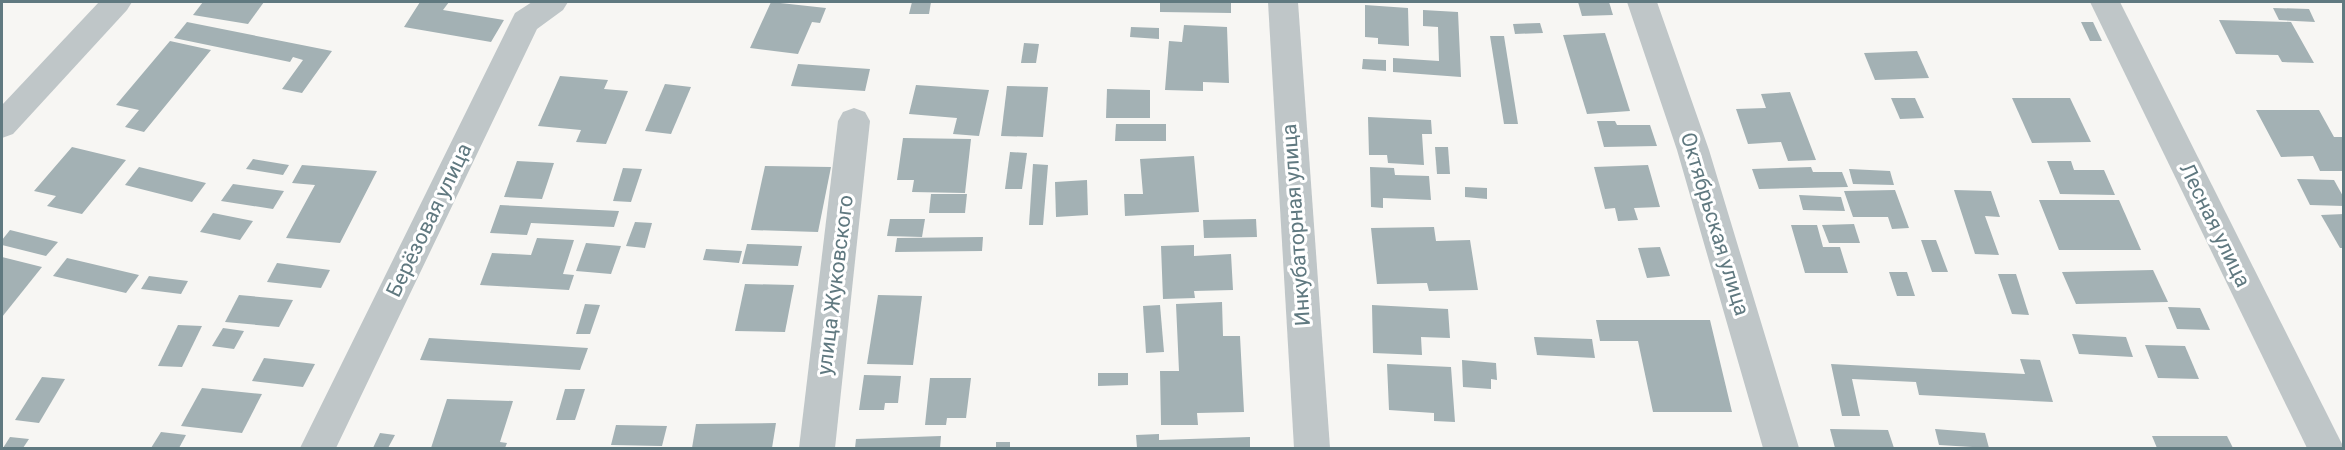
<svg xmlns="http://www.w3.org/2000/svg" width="2345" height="450" viewBox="0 0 2345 450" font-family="Roboto,sans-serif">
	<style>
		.building { fill: #a3b1b4 }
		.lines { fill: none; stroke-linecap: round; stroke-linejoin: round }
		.minor { fill: #bfc6c8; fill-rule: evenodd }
		.labels { text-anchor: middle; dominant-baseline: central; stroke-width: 6; stroke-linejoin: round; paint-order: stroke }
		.street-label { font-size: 21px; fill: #607980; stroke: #fff }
	</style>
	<rect width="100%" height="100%" fill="#f7f6f3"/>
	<g class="building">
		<path d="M203,2h61l-16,22 -55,-9z"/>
		<path d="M420,2h29l-6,8 61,10 -13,22 -87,-15z"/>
		<path d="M771,2l55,6 -6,15 -8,-1 -14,32 -48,-6z"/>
		<path d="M912,2h19l-2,12h-20z"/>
		<path d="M1160,2h71v11l-71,-1z"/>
		<path d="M1578,2h31l4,13 -31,1z"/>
		<path d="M1365,5l43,3 1,38 -31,-2v-6l-13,-1z"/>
		<path d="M2273,8l36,1 6,13 -36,-2z"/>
		<path d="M1423,10l35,2 3,65 -68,-5v-14l46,3 -1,-34 -15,-1z"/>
		<path d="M2219,20l72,2 23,41 -32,-1 -4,-7 -42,-1z"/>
		<path d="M187,22l145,29 -30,42 -20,-4 21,-29 -10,-3 -3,5 -116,-24z"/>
		<path d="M2081,22h12l9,19h-12z"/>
		<path d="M1540,23l3,10 -28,1 -2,-10z"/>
		<path d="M1184,25l43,2 2,56 -26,-1v9l-38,-1 4,-49 13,1z"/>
		<path d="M1131,27l28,1v11l-29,-2z"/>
		<path d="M1605,33l25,78 -43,3 -24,-79z"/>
		<path d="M1490,36h14l14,88h-14z"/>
		<path d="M170,41l41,9 -67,82 -19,-5 14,-17 -23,-5z"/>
		<path d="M1024,43l15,1 -3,19h-15z"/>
		<path d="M1917,51l12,27 -54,2 -11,-27z"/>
		<path d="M1363,59l23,1v11l-24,-2z"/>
		<path d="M798,64l72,5 -5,22 -74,-5z"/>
		<path d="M560,76l48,4 -4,9 24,2 -22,53 -30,-2 5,-12 -43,-4z"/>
		<path d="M665,84l26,3 -20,47 -26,-3z"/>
		<path d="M916,85l73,5 -10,46 -26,-2 4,-16 -48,-4z"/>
		<path d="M1007,86l41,1 -5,50 -42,-1z"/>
		<path d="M1107,89l43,1v28h-44z"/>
		<path d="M1790,92l26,68 -28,1 -7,-19 -33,2 -12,-35 30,-1 -5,-14z"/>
		<path d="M1891,98h24l9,20 -24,1z"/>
		<path d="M2012,98h58l21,44 -59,1z"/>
		<path d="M2256,110h63l15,27h10v34h-24l-7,-15 -32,1z"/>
		<path d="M1368,117l63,3 1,14h-10l2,31 -36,-2 -1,-8h-18z"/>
		<path d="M1597,121h18l2,4h33l7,21 -53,1z"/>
		<path d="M1116,124h50v17h-51z"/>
		<path d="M903,138l68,1 -6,54 -53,-1 2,-12h-17z"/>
		<path d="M72,147l54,13 -44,54 -35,-8 9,-10 -22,-5z"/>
		<path d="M1435,147h13l2,27h-13z"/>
		<path d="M1010,152l17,1 -5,36h-17z"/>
		<path d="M1194,156l5,56 -74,4 -1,-22h19l-3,-35z"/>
		<path d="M253,159l36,6 -6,10 -37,-6z"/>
		<path d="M517,161l37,2 -12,36 -38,-2z"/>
		<path d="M2047,161h24l3,9h30l11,25 -55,-1z"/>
		<path d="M1033,164l15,1 -5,60h-14z"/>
		<path d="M302,165l75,6 -37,72 -54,-5 29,-53 -23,-2z"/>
		<path d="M1648,165l12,42 -26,1 4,12 -20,1 -3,-13 -10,1 -11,-42z"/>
		<path d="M765,166l66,1 -13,65 -67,-2z"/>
		<path d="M139,167l67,16 -14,19 -67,-17z"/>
		<path d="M1370,167l24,1 1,7 34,1 2,24 -48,-2v10l-12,-1z"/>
		<path d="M1811,167l2,5h29l6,15 -89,2 -7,-20z"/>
		<path d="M623,168l19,1 -11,33 -18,-1z"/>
		<path d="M1849,169l41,2 4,14 -41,-1z"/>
		<path d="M2297,179l37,1 10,18v8l-34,-1z"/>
		<path d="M1087,180l1,35 -32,2 -1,-35z"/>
		<path d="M233,184l51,7 -11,18 -52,-8z"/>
		<path d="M1465,187l22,1v11l-22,-2z"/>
		<path d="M1895,190l14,38 -17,1 -4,-12h-35l-9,-26z"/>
		<path d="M1954,190l37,1 9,26 -15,-1 14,39 -24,-1z"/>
		<path d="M931,194h36l-2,19h-36z"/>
		<path d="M1799,195l42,2 4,14 -42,-1z"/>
		<path d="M2039,200h80l22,50h-82z"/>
		<path d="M500,205l119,6 -5,16 -83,-4 -4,12 -37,-2z"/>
		<path d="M213,213l40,8 -13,19 -40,-8z"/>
		<path d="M2344,214v34h-4l-19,-33z"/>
		<path d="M890,219h35l-3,18 -35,-1z"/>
		<path d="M1256,219l1,18 -53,1 -1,-18z"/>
		<path d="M635,222l17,1 -7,25 -19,-2z"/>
		<path d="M1854,224l6,19h-31l-7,-18z"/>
		<path d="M1791,225h26l6,22h17l8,26h-43z"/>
		<path d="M1434,227l2,14 34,-1 8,50 -49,1 -2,-8 -50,1 -6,-56z"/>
		<path d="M10,230l48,12 -12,14 -44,-11v-5z"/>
		<path d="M983,237l-1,14 -87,1 2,-14z"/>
		<path d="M537,238l37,2 -11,34 11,1 -5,15 -89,-5 12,-32 39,2z"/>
		<path d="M1921,240h15l12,32h-16z"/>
		<path d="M586,243l35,3 -10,28 -35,-3z"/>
		<path d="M747,244l55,2 -4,20 -56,-2z"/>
		<path d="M1194,245v11l37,-2 2,36 -39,1 1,7 -32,1 -2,-53z"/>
		<path d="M1660,247l10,29 -23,2 -9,-30z"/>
		<path d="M706,249l36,2 -3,12 -36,-3z"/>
		<path d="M2,257l40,10 -40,50z"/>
		<path d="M67,258l72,17 -13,18 -73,-17z"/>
		<path d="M277,263l53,7 -9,18 -54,-6z"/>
		<path d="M2153,270l15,32 -92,2 -14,-32z"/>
		<path d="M1889,272h18l8,24h-18z"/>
		<path d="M1998,274h18l13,41 -17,-1z"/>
		<path d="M149,276l39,5 -7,13 -40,-5z"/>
		<path d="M745,284l49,1 -9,47 -50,-1z"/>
		<path d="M239,295l54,5 -14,27 -54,-5z"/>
		<path d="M878,295l44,1 -9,69 -46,-1z"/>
		<path d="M1222,302l1,34h17l4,76 -47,1 1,12h-37l-1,-54h19l-3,-67z"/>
		<path d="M585,304l15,1 -10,29h-14z"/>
		<path d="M1160,305l4,47 -18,1 -3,-47z"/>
		<path d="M1372,305l76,4 2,29 -29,-1 1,18 -49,-2z"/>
		<path d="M2168,307l32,1 10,22 -33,-1z"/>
		<path d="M1596,320h114l22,92h-79l-15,-71h-38z"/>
		<path d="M178,325l24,1 -20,41 -24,-1z"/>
		<path d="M223,328l21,3 -10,18 -22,-3z"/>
		<path d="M2072,334l54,3 7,20 -54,-3z"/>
		<path d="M1534,337l58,2 3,19 -58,-3z"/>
		<path d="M429,338l159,10 -8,22 -160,-10z"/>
		<path d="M2145,345l40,1 14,33 -41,-1z"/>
		<path d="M264,358l51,6 -12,23 -51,-6z"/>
		<path d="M2020,359l20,1 13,42 -134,-7 -3,-13 -64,-3 8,37h-18l-11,-52 194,10z"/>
		<path d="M1462,360l34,3 1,17 -6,-1v10l-28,-2z"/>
		<path d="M1387,364l64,3 4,55 -21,-1v-8l-45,-3z"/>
		<path d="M1098,373h30v12l-30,1z"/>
		<path d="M864,375l37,1 -3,27h-13l-1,7h-25z"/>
		<path d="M42,377l23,2 -26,44 -24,-3z"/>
		<path d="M930,378h41l-5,40h-19l-1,7h-21z"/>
		<path d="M202,388l60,6 -20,39 -61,-7z"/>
		<path d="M565,389h20l-10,31h-19z"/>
		<path d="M447,399l66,2 -13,41 7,1 -2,5h-74z"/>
		<path d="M776,423l-4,25h-80l4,-24z"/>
		<path d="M616,425l51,1 -5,20 -51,-1z"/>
		<path d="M1830,429l58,1 6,18h-59z"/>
		<path d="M1935,429l50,4 4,15 -50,-3z"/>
		<path d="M161,432l25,3 -7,13h-28z"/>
		<path d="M380,433l15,2 -7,13h-15z"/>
		<path d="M1159,434v6l91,-3v11h-113l-1,-13z"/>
		<path d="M941,436l-1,12h-85l1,-9z"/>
		<path d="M2152,436h75l6,12h-76z"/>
		<path d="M10,437l19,2 -6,9h-20z"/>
		<rect x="996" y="442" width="14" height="6"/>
	</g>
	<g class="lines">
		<g class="minor">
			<path d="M99,2h33l-5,8 -114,124 -11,4v-33z"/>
			<path d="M532,2h36l-5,8 -26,19 -201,419h-36l211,-427 4,-8z"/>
			<path d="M1268,2h30l32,446h-36z"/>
			<path d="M1627,2h30l52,148 90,298h-36l-86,-298z"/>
			<path d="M2090,2h30l224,446h-37z"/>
			<path d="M854,108l11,4 5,9 -35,327h-36l39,-327 5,-9z"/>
		</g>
	</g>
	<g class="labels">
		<g class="street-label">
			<text transform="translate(429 220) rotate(-64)">Берёзовая улица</text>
			<text transform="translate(1715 224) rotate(73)">Октябрьская улица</text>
			<text transform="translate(1296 225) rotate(-94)">Инкубаторная улица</text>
			<text transform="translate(2215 225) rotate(64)">Лесная улица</text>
			<text transform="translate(835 285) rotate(-83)">улица Жуковского</text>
		</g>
	</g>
	<rect width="2345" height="450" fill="none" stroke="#607980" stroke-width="6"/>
</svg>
